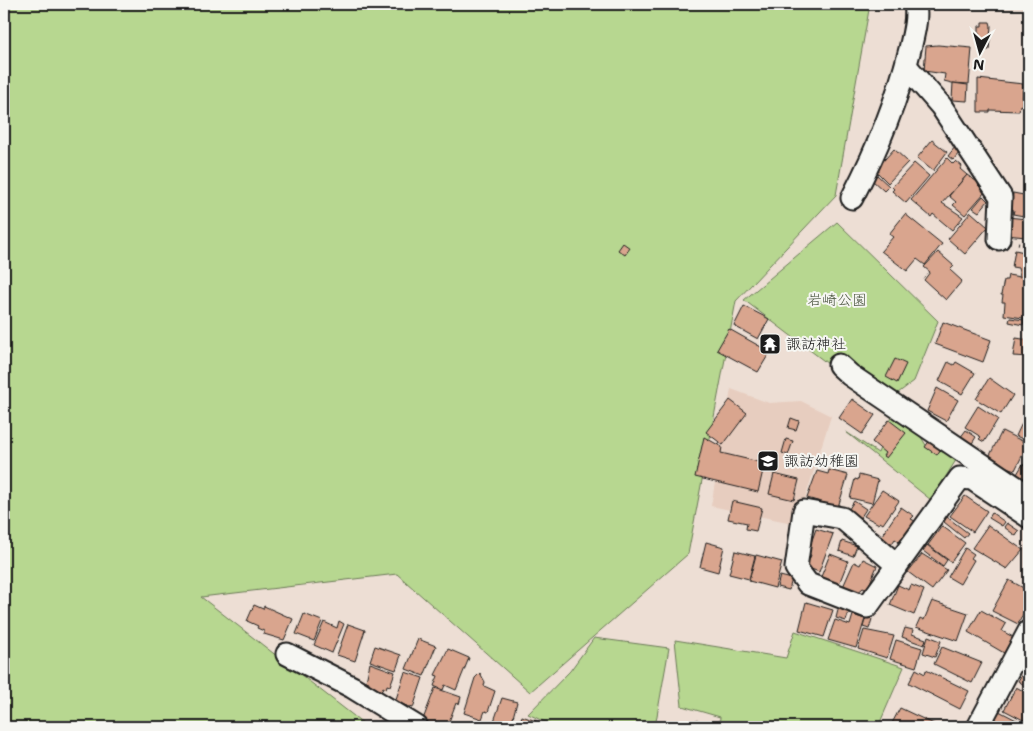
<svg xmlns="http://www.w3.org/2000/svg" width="1033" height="731" viewBox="0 0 1033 731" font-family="'Shantell Sans','Klee One',sans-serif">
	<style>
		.built { fill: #e7cdbf }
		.green { fill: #b7d790; stroke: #6a7a56 }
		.building { fill: #d9a58e; stroke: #1c1c1c }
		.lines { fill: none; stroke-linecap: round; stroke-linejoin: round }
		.minor-casing { stroke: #1c1c1c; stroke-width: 25 }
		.path { stroke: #1c1c1c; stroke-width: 3; stroke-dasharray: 1 4; stroke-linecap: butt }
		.minor { stroke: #f6f6f2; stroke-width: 21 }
		.labels { text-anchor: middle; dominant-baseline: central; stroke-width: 4; stroke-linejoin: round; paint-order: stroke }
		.park-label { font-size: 15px; fill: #4a543f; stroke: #f6f6f2 }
		.poi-label { font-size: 15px; fill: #1c1c1c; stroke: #f6f6f2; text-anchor: start }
	</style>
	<rect width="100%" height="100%" fill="#edded4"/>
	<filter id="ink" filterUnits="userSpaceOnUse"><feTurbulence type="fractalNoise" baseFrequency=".02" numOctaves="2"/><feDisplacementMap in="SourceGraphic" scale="10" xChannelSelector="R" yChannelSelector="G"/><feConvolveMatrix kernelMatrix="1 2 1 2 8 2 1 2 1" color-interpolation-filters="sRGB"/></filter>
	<g filter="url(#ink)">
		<path class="built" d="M731,389l38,14 32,-2 30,15 -34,108 -86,-18z"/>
		<g class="green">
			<path d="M4,4h866l-34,191 -100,106 -48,253 -158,138 -133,-118 -196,23 167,130h-364z"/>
			<path d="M837,222l101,99 -24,60 -32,24 -138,-105z"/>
			<path d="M892,417l23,10 12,20 31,10 -27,43 -85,-68 32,21z"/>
			<path d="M795,631l109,36 -26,60h-159l1,-10 -38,-11 -7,-66 111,18z"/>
			<path d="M594,638l75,10 -14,79h-99l-28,-13 42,-43z"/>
		</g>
		<g class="building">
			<path d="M982,22h8l1,4 -2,24h-10v-24h3z"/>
			<path d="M938,45l34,3 -3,36 -17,-1 -8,-2 1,-7 -21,-3 2,-25z"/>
			<path d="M978,79l45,5 -1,22 -2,-1 -1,6 -29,-1v2h-12z"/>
			<path d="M953,83l15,2 -1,16 -15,-1z"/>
			<path d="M932,140l15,12 -14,19 -16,-13z"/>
			<path d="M955,147l5,5 -7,8 -5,-4z"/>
			<path d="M894,149l14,13 -20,21 -11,-11 2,-2 -2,-2z"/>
			<path d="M947,158l6,6 3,-3 6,5 -2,3 7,6 -25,28 21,14 -11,13 -19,-16 -2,3 -20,-17z"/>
			<path d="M914,163l15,13 -23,27 -14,-12 2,-2 -2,-2z"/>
			<path d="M877,175l12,11 -5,5 -12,-11z"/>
			<path d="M967,175l12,8 -1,2 7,7 -20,23 -12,-10 3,-3 -7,-6z"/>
			<path d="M1013,193l16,3v21l-16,-3 1,-4 -4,-1z"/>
			<path d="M983,196l5,5 -9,11 -6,-4z"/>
			<path d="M971,212l17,15 -23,27 -17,-15z"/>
			<path d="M905,214l37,30 -17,21 -8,-6 -10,12 -26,-20 12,-14 -4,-3z"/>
			<path d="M1007,217l20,2 -1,18 -20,-2z"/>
			<path d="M623,243l7,5 -5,7 -7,-5z"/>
			<path d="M1015,250l14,3v17l-4,-1 4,9v41l-25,-4 1,-13h-3l1,-7h-2l3,-15h3l1,-5 12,2 -2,-9 -6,-1z"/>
			<path d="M938,252l16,14 -4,4 12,11 -16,19 -22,-20 6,-8 -6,-5z"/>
			<path d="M744,306l25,13 -11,20 -24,-13z"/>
			<path d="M1010,318l14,2 -1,5 -14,-3z"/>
			<path d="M943,322l48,18 -8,22 -48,-18z"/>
			<path d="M729,329l41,23 -12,20 -41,-22z"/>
			<path d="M1016,338l13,2v17l-16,-1z"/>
			<path d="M895,359l11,5 -9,19 -11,-6z"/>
			<path d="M948,362l6,3 2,-3 19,11 -13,21 -23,-13z"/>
			<path d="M989,378l24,17 -12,19 -25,-15z"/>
			<path d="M937,388l21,12 -12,21 -19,-10z"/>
			<path d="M852,399l23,16 -13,19 -23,-16z"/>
			<path d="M730,400l17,13 -24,32 -17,-13z"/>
			<path d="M978,406l20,13 -14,23 -5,-3 2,-2 -16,-10z"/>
			<path d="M791,418l8,3 -3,9 -8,-2z"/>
			<path d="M1024,419l5,3v20l-13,-6z"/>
			<path d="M889,420l17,13 -20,25 -3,-2 2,-3 -13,-11z"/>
			<path d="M966,430l10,7 -5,8 -11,-7z"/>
			<path d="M1002,431l26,13 -13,26 -17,-6 1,-3 -10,-4z"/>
			<path d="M704,437l18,10 -1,6 38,9 -1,3 6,1 -6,26 -63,-15z"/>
			<path d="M786,439l7,2 -5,14 -6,-2z"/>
			<path d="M930,440l12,7 -5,8 -12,-8z"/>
			<path d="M1023,464l6,5v13l-12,-8z"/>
			<path d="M829,470l19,5 -10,32 -31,-9 10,-27 11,3z"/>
			<path d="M774,474l25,6 -5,20 -25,-6z"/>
			<path d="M859,475l19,5 -6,23 -22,-5 5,-19 3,1z"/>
			<path d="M882,490l17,11 -16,23 -3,-2 -1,2 -15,-8z"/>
			<path d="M965,496l22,15 -14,21 -23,-16z"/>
			<path d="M732,501l30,7 -6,23 -10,-2 1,-6 -19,-4z"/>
			<path d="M854,501l12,8 -7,11 -12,-8z"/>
			<path d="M901,507l13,9 -3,3 6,3 -15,22 -7,-5 -4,6 -11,-7z"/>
			<path d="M992,513l13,9 -3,4 -13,-8z"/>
			<path d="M947,517l21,16 -4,5 -20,-16z"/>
			<path d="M1007,523l12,8 -3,5 -12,-9z"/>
			<path d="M988,525l35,25 -16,19 -35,-21z"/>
			<path d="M942,526l23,17 -14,19 -23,-17z"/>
			<path d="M816,529l17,5 -14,38 -13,-5 5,-12 -4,-1z"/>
			<path d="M842,541l15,5 -4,10 -14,-5z"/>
			<path d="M706,542l18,5 -6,25 -18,-5z"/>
			<path d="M927,545l20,15 -4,6 -20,-15z"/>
			<path d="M965,548l9,6 -3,4 3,2 -14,24 -12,-7z"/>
			<path d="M735,551l20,5 -6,23 -20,-5z"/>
			<path d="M830,554l18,7 -11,28 -18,-7z"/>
			<path d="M922,554l25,16 -15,20 -24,-18z"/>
			<path d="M756,555l26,7 -7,26 -26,-7z"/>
			<path d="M863,559l14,7 -10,24 -4,-2 -8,7 -13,-6 12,-27 6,3z"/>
			<path d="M780,576l12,3 -3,11 -12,-3z"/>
			<path d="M1009,580l20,11v12l-11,21 -26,-13z"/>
			<path d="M898,585l11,5 2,-5 13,5 -10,25 -24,-10z"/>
			<path d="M932,601l36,12 -10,28 -42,-14 4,-9 4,2z"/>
			<path d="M806,602l27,8 -9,27 -25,-7z"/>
			<path d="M254,605l9,4 1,-3 29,13 -9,21 -20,-6v-3l-7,-3 1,-2 -11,-5z"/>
			<path d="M839,606l11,3 -4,12 -10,-3z"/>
			<path d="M981,610l25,14 -4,7 11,6 -9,16 -36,-21z"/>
			<path d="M304,614l18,7 -8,20 -18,-7z"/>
			<path d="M853,615l12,4 -9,29 -28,-8 7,-20 15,5z"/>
			<path d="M866,617l6,2 -3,10 -6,-2z"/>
			<path d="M339,621l5,3 -12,29 -18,-8 10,-23 13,6z"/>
			<path d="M348,624l17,6 -10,31 -18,-6z"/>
			<path d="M905,628l8,2 -1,4 14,5 -2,6 -22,-8z"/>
			<path d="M864,630l30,6 -7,22 -29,-9z"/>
			<path d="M928,636l13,5 -6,16 -12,-4z"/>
			<path d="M418,639l18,7 -12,30 -18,-7z"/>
			<path d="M896,640l26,8 -6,19 -26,-8z"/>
			<path d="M375,646l26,9 -5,15 -26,-9z"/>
			<path d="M942,647l40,16 -10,20 -38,-19z"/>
			<path d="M448,649l21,9 -13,32 -11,-5 -2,5 -9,-4 4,-10 -3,-1z"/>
			<path d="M370,663l25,9 -5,14 -3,-1 -1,4 -3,-2 -2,5 -13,-5 1,-5 -3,-1z"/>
			<path d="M916,669l9,5 1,-4 43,21 -9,18 -51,-26z"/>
			<path d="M1024,671l5,3v14l-11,-7z"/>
			<path d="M405,672l18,6 -10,30 -18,-6z"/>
			<path d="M480,673l5,9 -1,4 11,5 -7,21 -3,-1 -3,8 -18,-6 11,-35z"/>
			<path d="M1016,687l13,7v29l-25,-13z"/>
			<path d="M435,688l26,9 -2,7 -3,-1 -9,24h-15l-10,-5z"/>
			<path d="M502,698l15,4 -6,23 -19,2z"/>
			<path d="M900,708l36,17 -1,2h-45z"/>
			<path d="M999,711l29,15 -1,1h-37z"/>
			<path d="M522,716l25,9 -1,2h-28z"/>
			<path d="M696,720l23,6v1h-25z"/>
		</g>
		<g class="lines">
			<g class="minor-casing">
				<g id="minor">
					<path d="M906,66l35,40 60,91 -2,42"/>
					<path d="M852,198c25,-48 45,-96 58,-149 3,-14 8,-30 5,-45"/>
					<path d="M839,365l11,10 179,121"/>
					<path d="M897,565l-55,-47 -38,-7 -8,57 12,16 59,23 93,-129 12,1 57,38"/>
					<path d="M287,654l65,33 65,40"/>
					<path d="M978,727l51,-96"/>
				</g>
			</g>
			<path class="path" d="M1018,243l11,2"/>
			<use href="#minor" class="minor"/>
		</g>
	</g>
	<defs>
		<g id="temple-square" transform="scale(1.125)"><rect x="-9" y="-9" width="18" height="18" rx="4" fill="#1c1c1c" stroke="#f6f6f2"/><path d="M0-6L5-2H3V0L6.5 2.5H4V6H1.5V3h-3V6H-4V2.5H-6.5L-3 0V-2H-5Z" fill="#fff"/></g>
		<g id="school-square" transform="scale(1.125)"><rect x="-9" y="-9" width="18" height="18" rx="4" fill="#1c1c1c" stroke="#f6f6f2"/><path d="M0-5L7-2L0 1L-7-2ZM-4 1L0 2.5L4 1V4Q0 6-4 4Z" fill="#fff"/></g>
	</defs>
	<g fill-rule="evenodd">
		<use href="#temple-square" x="770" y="344"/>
		<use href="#school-square" x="768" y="461"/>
	</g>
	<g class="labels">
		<g class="park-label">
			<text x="837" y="300">岩崎公園</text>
		</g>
		<g class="poi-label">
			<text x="786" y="344">諏訪神社</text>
			<text x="784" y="461">諏訪幼稚園</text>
		</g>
	</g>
	<rect width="1033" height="731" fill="none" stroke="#f6f6f2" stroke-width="20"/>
	<rect x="10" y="10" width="1013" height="711" fill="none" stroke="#1c1c1c" stroke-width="2" filter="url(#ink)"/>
	<g transform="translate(980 52) rotate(186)" stroke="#f6f6f2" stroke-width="4" paint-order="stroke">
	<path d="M0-4L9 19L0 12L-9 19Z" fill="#1c1c1c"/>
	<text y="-8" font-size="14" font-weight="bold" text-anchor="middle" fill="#1c1c1c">N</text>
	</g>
</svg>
